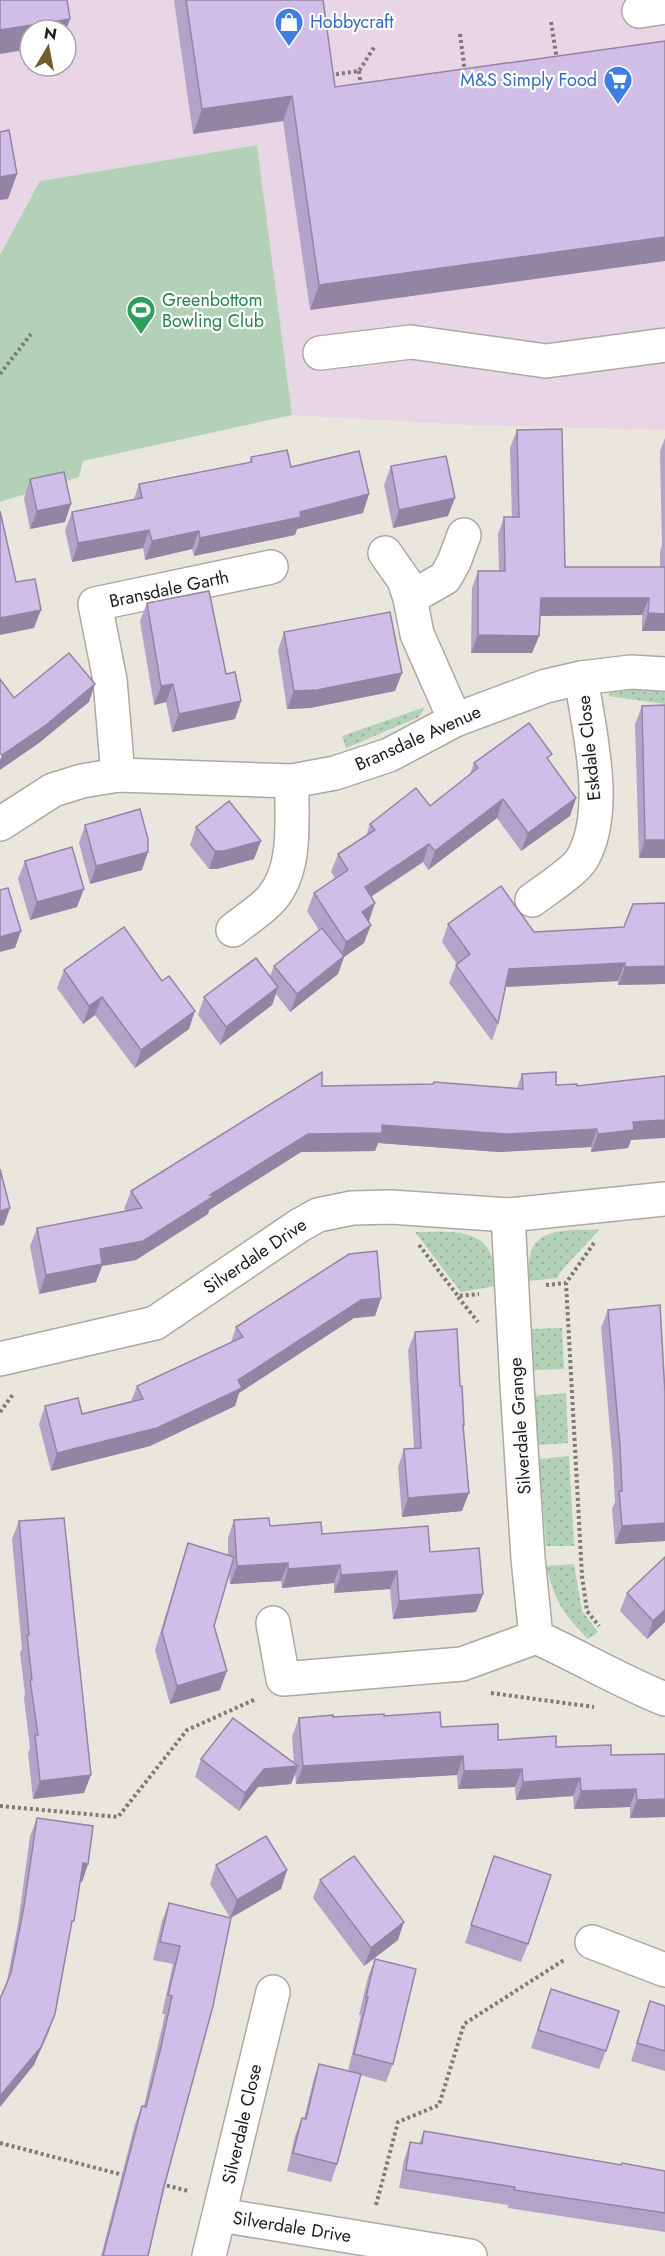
<svg xmlns="http://www.w3.org/2000/svg" width="665" height="2256" viewBox="0 0 665 2256" font-family="Jost,sans-serif">
	<style>
		.commercial { fill: #e8d5e5; fill-rule: evenodd }
		.grass { fill: url(#grass-dots) }
		.pitch { fill: #b2d1b6 }
		.lines { fill: none; stroke-linecap: round; stroke-linejoin: round }
		.minor-casing { stroke: #aca9a2; stroke-width: 36 }
		.path { stroke: #7d7b75; stroke-width: 4; stroke-dasharray: 3 3; stroke-linecap: butt }
		.minor { stroke: #fff; stroke-width: 33 }
		.wall { fill: #b3a3c8 }
		.shaded-wall { fill: #9285a3 }
		.building { fill: #d0bee9; stroke: #9285a3; stroke-width: 1.5 }
		.labels { text-anchor: middle; dominant-baseline: central; stroke-width: 4.5; stroke-linejoin: round; paint-order: stroke }
		.shop-label { font-size: 18px; fill: #366cbe; stroke: #fff; text-anchor: start }
		.leisure-label { font-size: 18px; fill: #27864d; stroke: #fff; text-anchor: start }
		.street-label { font-size: 18px; fill: #1e1d1a; stroke: #fff }
	</style>
	<defs>
		<pattern id="grass-dots" width="8" height="8" patternUnits="userSpaceOnUse" patternTransform="scale(1.5)"><rect width="8" height="8" fill="#b2d1b6"/><path d="M2 2h.1M6 6h.1" fill="none" stroke="#99b39c" stroke-width="1.8" stroke-linecap="round"/></pattern>
	</defs>
	<rect width="100%" height="100%" fill="#e9e6dd"/>
	<path class="commercial" d="M0,0h665v430l-196,-5 -177,-10 -35,-270 -217,36 -40,74zM30,30h36v36h-36z"/>
	<g class="grass">
		<path d="M630,689l35,1v14l-57,-8 3,-5z"/>
		<path d="M425,707l-6,10 -73,31 -4,-12z"/>
		<path d="M600,1229l-40,43 -2,6 -30,3c1,-11 0,-24 5,-34 12,-21 46,-16 67,-18z"/>
		<path d="M415,1232c23,1 64,-6 75,21 5,9 4,23 6,33l-35,6z"/>
		<path d="M562,1328l2,41 -30,1 -3,-41z"/>
		<path d="M566,1393l2,50 -30,2 -4,-49z"/>
		<path d="M569,1456l5,90h-28l-7,-87z"/>
		<path d="M574,1564l8,47 16,21 -10,7c-25,-25 -33,-38 -42,-73z"/>
	</g>
	<path class="pitch" d="M257,145l35,270 -209,46 -4,16 -79,25v-247l40,-74z"/>
	<g class="lines">
		<g class="minor-casing">
			<g id="minor">
				<path d="M639,11l26,-4"/>
				<path d="M320,353l91,-11 135,19 119,-16"/>
				<path d="M385,553l19,27 6,18"/>
				<path d="M455,720l-38,-86 -7,-36 35,-20 9,-16 10,-27"/>
				<path d="M118,775l-8,-95 -15,-76 176,-37"/>
				<path d="M0,824l53,-34 29,-9 36,-6 174,6 43,-8 54,-18 66,-35 91,-34 35,-8 50,-6 34,2"/>
				<path d="M532,900c12,-9 43,-29 50,-41 28,-47 7,-129 -1,-181"/>
				<path d="M233,930c12,-10 29,-20 39,-32 26,-31 19,-79 20,-117"/>
				<path d="M508,1215l9,170 11,173 8,79c44,20 84,44 129,62"/>
				<path d="M0,1359l155,-36 145,-98 18,-10 34,-7 39,-1 117,8 157,-16"/>
				<path d="M273,1623l10,56 179,-15 74,-27"/>
				<path d="M592,1942l73,28"/>
				<path d="M220,2215l250,41"/>
				<path d="M209,2256l64,-264"/>
			</g>
		</g>
		<g class="path">
			<path d="M551,22l6,38"/>
			<path d="M460,34l5,38"/>
			<path d="M359,71l2,17"/>
			<path d="M330,75l29,-4 16,-25"/>
			<path d="M0,374l31,-40"/>
			<path d="M594,1243l-28,40 16,293 5,35 12,15"/>
			<path d="M419,1245l39,51 21,-2"/>
			<path d="M546,1285l20,-2"/>
			<path d="M458,1297l20,25"/>
			<path d="M0,1412l14,-19"/>
			<path d="M491,1693l103,14"/>
			<path d="M0,1806l118,11 69,-87 69,-31"/>
			<path d="M0,2143l127,33"/>
			<path d="M161,2184l27,7"/>
			<path d="M376,2205l22,-83 41,-17 25,-81 100,-64"/>
		</g>
		<use href="#minor" class="minor"/>
	</g>
	<g class="wall">
		<path d="M174,0h149l12,87 330,-46 -355,269 -27,-189 -90,13z"/>
		<path d="M517,430l48,137h95v-15l2,-7 -2,-94 5,-13v193h-23v-16l-102,1 -1,20 -7,17h-61l1,-65 6,-17h21l-1,-37 6,-17h8l-2,-69z"/>
		<path d="M251,457l40,10 72,46 -66,16 -2,6 -101,21 -2,-7 -47,11 -2,-12 -71,14 -7,-32 7,-18 62,-13 5,-15 110,-21z"/>
		<path d="M391,466l57,50 -55,12 -9,-43z"/>
		<path d="M30,479l35,43 -35,7 -6,-31z"/>
		<path d="M147,603l79,71 15,27 -6,18 -63,13 -6,-30 -12,3 -14,-84z"/>
		<path d="M284,632l111,59 -85,17 -23,1 -9,-59z"/>
		<path d="M665,705v153h-26l-4,-134 7,-18z"/>
		<path d="M550,762l26,36 -6,18 -49,35 -24,-33 -69,52 -5,-8 -52,35 -3,25 -4,21 -20,14 -6,17 -48,38 -14,-18 -4,11 -52,40 -22,-30 6,-18 66,-21 4,-10 45,-36 -12,-19 7,-18 21,-15 -4,-6 7,-18 28,-18 4,-12 60,-18 40,-32 4,-11z"/>
		<path d="M85,825l57,45 -52,14 -11,-41z"/>
		<path d="M196,827l58,32 -37,10h-8l-19,-24z"/>
		<path d="M25,861l52,46 -47,13 -12,-41z"/>
		<path d="M665,903v81l-47,1v-4l-112,6 -8,36 -6,18 -43,-58 7,-18 1,-1 -15,-22 6,-18 86,8 90,-5z"/>
		<path d="M64,970l125,59 -54,39 -40,-53 -12,9 -26,-36z"/>
		<path d="M522,1074l34,11 21,1 54,54 -3,8 -37,4v-5l-92,5 -121,-9 -3,8 -74,1 -92,58 -1,4 -72,46 -34,6 -6,16 -57,12 -9,-48 7,-18 89,-17 -2,-2 7,-18 191,-105 111,-2 1,-2 83,6z"/>
		<path d="M381,1298l-6,18 -21,2 -115,75 -4,13 -85,40 -99,25 -12,-47 6,-18 37,8 49,-13 6,-15 94,-44 5,-15z"/>
		<path d="M608,1310l57,83v148l-50,3 -3,-35 3,-7 -2,-38 -12,-136z"/>
		<path d="M415,1332l45,54 3,43 -1,82 -60,6 -4,-50 6,-18 10,-1 -6,-98z"/>
		<path d="M234,1520l196,32 53,42 -7,18 -83,7 -3,-30 -56,4v-10l-52,5 -1,-7 -51,3 -1,-12 -15,54 6,64 -50,14 -15,-54 27,-89 6,-18 40,12v-17z"/>
		<path d="M19,1521l65,272 -51,6 -5,-46 2,-5 -6,-50 1,-4 -5,-41 2,-4 -10,-110z"/>
		<path d="M627,1593l38,29 -18,17 -27,-28z"/>
		<path d="M384,1716l114,24 58,7 55,8 54,-1v63l-35,1v-11l-56,2 -1,-13 -57,4 -1,-13 -57,2 -1,-14 -161,9 -1,-10 -4,10 -33,3 -19,24 -44,-34 6,-18 93,5 -2,-27 7,-19z"/>
		<path d="M37,1818l51,46 -6,18h-2l-31,150 -15,33 -28,-79 12,-62 12,-88z"/>
		<path d="M494,1856l34,88 -7,18 -56,-19z"/>
		<path d="M216,1865l71,5 -6,19 -50,29 -83,338h-47l34,-132 7,-18h2l21,-92h-3l11,-50 -20,-4 9,-39 7,-18 61,15 -20,-34z"/>
		<path d="M320,1880l78,60 -34,26 -51,-68z"/>
		<path d="M375,1959l18,105 -7,18 -26,-7 -23,89 -6,18 -44,-11 8,-35 7,-18 2,1 9,-37 6,-18 29,7 13,-56h-2l9,-38z"/>
		<path d="M551,1989l55,62 -7,18 -68,-21z"/>
		<path d="M650,2001l15,5v65l-34,-10z"/>
		<path d="M424,2131l197,34 44,6v61l-157,-24v-3l-109,-17 5,-28 6,-18 9,2z"/>
	</g>
	<g class="shaded-wall">
		<path d="M70,19l-4,11h-36v19l-30,5v-24z"/>
		<path d="M292,96l-9,25 -90,13 9,-25z"/>
		<path d="M17,174l-9,25 -8,1v-23z"/>
		<path d="M665,237v24l-355,49 9,-25z"/>
		<path d="M369,494l-6,19 -66,16 -2,6 -101,21 6,-18z"/>
		<path d="M455,498l-7,18 -55,12 6,-18z"/>
		<path d="M71,504l-6,18 -35,7 7,-18z"/>
		<path d="M149,530l-6,18 -71,14 6,-19z"/>
		<path d="M199,531l-7,18 -47,11 7,-19z"/>
		<path d="M541,598h108l-7,17 -107,1z"/>
		<path d="M41,610l-7,18 -34,7v-17z"/>
		<path d="M648,613l17,1v17h-23z"/>
		<path d="M478,635l61,1 -7,17h-61z"/>
		<path d="M402,673l-7,18 -85,17 -23,1 7,-18z"/>
		<path d="M95,684l-6,18 -50,41 -39,27v-10l2,-5z"/>
		<path d="M173,684l-7,18 -12,3 7,-19z"/>
		<path d="M241,701l-6,18 -63,13 7,-18z"/>
		<path d="M576,798l-6,18 -49,35 7,-18z"/>
		<path d="M503,799l-6,19 -69,52 7,-19z"/>
		<path d="M645,840h20v18h-26z"/>
		<path d="M261,841l-7,18 -37,10h-8l6,-18z"/>
		<path d="M429,844l-6,18 -65,43 7,-18z"/>
		<path d="M148,852l-6,18 -52,14 6,-18z"/>
		<path d="M84,889l-7,18 -47,13 7,-18z"/>
		<path d="M375,903l-6,18 -13,9 6,-18z"/>
		<path d="M371,925l-7,18 -20,14 -6,17 -48,38 7,-18 43,-34 6,-18z"/>
		<path d="M21,931l-6,17 -15,4v-15z"/>
		<path d="M625,963l-7,18 -115,6 6,-18z"/>
		<path d="M665,966v18l-47,1 7,-18z"/>
		<path d="M278,987l-6,18 -52,40 6,-18z"/>
		<path d="M102,997l-7,18 -12,9 6,-18z"/>
		<path d="M195,1011l-6,18 -54,39 6,-18z"/>
		<path d="M665,1120v18l-34,2 -3,8 -37,4 7,-18 35,-12z"/>
		<path d="M382,1125l215,4 -6,18 -92,5 -121,-9 -3,8 -74,1 -92,58 -1,4 -72,46 -34,6 -6,16 -57,12 7,-19 164,-80 98,-61z"/>
		<path d="M10,1208l-6,17 -4,1v-15z"/>
		<path d="M381,1298l-6,18 -21,2 -115,75 -4,13 -85,40 -99,25 6,-18 304,-153z"/>
		<path d="M469,1493l-7,18 -60,6 6,-19z"/>
		<path d="M665,1523v18l-50,3 7,-18z"/>
		<path d="M288,1563l-7,18 -51,3 7,-18z"/>
		<path d="M340,1565l-6,18 -52,5 6,-19z"/>
		<path d="M397,1571l-7,18 -56,4 7,-18z"/>
		<path d="M483,1594l-7,18 -83,7 6,-18z"/>
		<path d="M665,1610v12l-18,17 6,-18z"/>
		<path d="M227,1671l-7,19 -50,14 7,-18z"/>
		<path d="M463,1756l-6,19 -161,9 7,-18z"/>
		<path d="M298,1766l-7,18 -33,3 -19,24 6,-18 19,-24z"/>
		<path d="M522,1769l-7,18 -57,2 6,-18z"/>
		<path d="M91,1775l-7,18 -51,6 7,-18z"/>
		<path d="M580,1778l-7,18 -57,4 7,-18z"/>
		<path d="M636,1789l-6,18 -56,2 7,-18z"/>
		<path d="M665,1799v18l-35,1 7,-18z"/>
		<path d="M83,1863l5,1 -6,18 -6,-1z"/>
		<path d="M287,1870l-6,19 -51,29 7,-18z"/>
		<path d="M404,1922l-6,18 -34,26 7,-18z"/>
		<path d="M55,2014l-21,51 -34,42v-11z"/>
	</g>
	<g class="building">
		<path d="M0,0h67l3,19 -70,11z"/>
		<path d="M186,0h137l12,87 330,-46v196l-346,48 -27,-189 -90,13z"/>
		<path d="M9,130l8,44 -17,3v-45z"/>
		<path d="M562,429l3,138h100v47l-17,-1 1,-15h-108l-2,38 -61,-1v-64h27l-1,-54h15l-2,-87z"/>
		<path d="M287,450l4,17 68,-16 10,43 -69,18 1,5 -101,21 -1,-7 -47,10 -3,-11 -71,13 -6,-31 70,-14 -3,-14 113,-22 -1,-5z"/>
		<path d="M446,456l9,42 -56,12 -8,-44z"/>
		<path d="M64,472l7,32 -34,7 -7,-32z"/>
		<path d="M0,511l16,71 19,-3 6,31 -41,8z"/>
		<path d="M209,591l17,83 9,-2 6,29 -62,13 -6,-30 -12,2 -14,-83z"/>
		<path d="M390,612l12,61 -85,17 -23,1 -10,-59z"/>
		<path d="M69,653l26,31 -49,41 -44,30 -2,-2v-74l14,19z"/>
		<path d="M665,705v135h-20l-3,-134z"/>
		<path d="M529,723l23,31 -5,4 29,40 -48,35 -25,-34 -68,52 -6,-7 -64,43 10,16 -13,9 9,13 -25,17 -32,-49 34,-23 -10,-16 37,-24 -5,-6 46,-36 14,18 48,-38 -4,-5z"/>
		<path d="M229,801l32,40 -37,10h-9l-19,-24z"/>
		<path d="M140,809l8,30v13l-52,14 -11,-41z"/>
		<path d="M72,847l12,42 -47,13 -12,-41z"/>
		<path d="M501,886l33,46 90,-5 9,-23 32,-1v63l-40,1v-4l-116,6 -11,54 -42,-58 14,-11 -22,-30z"/>
		<path d="M8,888l13,43 -21,6v-47z"/>
		<path d="M124,927l38,54 7,-5 26,35 -54,39 -39,-53 -13,9 -25,-36z"/>
		<path d="M322,928l22,28 -47,38 -23,-28z"/>
		<path d="M256,958l22,29 -52,40 -22,-30z"/>
		<path d="M322,1072v14l111,-2 1,-2 89,7 -1,-15 34,-2v13l21,-1v2l88,-10v44l-32,2 1,8 -36,4 -1,-5 -91,5 -124,-9v8l-74,1 -98,61 4,1 -71,45 -43,8 2,15 -56,11 -9,-47 105,-20 -11,-17z"/>
		<path d="M0,1169l10,39 -10,3z"/>
		<path d="M377,1251l4,47 -20,2 -123,80 4,8 -85,40 -100,25 -12,-47 33,-8 4,16 61,-15 -6,-13 106,-49 -7,-10 113,-73z"/>
		<path d="M660,1305l5,88v130l-43,3 -3,-35h3l-2,-45 -12,-136z"/>
		<path d="M457,1329l3,57h2l2,39h-1l6,68 -61,5 -4,-49 17,-1 -6,-116z"/>
		<path d="M64,1518l27,257 -51,6 -5,-46h3l-8,-55h2l-5,-45h2l-10,-114z"/>
		<path d="M269,1518l1,8 51,-4 1,12 106,-8 2,26 49,-4 4,46 -84,7 -2,-30 -56,4 -1,-10 -52,4v-6l-51,3 -3,-46z"/>
		<path d="M188,1543l46,14 -20,69 13,45 -50,15 -15,-54z"/>
		<path d="M665,1557v53l-12,11 -26,-28z"/>
		<path d="M440,1712l1,15 57,-3v16l58,-4v11l55,-2v10l54,-1v45l-28,1 -1,-11 -55,2 -1,-13 -57,4 -1,-13 -58,2 -1,-15 -160,10 -4,-48 34,-3v2l51,-3v2z"/>
		<path d="M233,1718l65,48 -34,3 -19,24 -44,-34z"/>
		<path d="M37,1818l56,8 -5,38 -5,-1 -9,58h-2l-17,93 -14,33 -41,49v-97l11,-26 13,-67z"/>
		<path d="M266,1836l21,34 -50,30 -21,-35z"/>
		<path d="M354,1856l50,66 -33,26 -51,-68z"/>
		<path d="M494,1856l57,19 -23,69 -57,-19z"/>
		<path d="M169,1903l62,15 -18,88 -50,184 -15,66h-45l39,-150 4,1 15,-60 11,-51 -4,-1 12,-49 -20,-4z"/>
		<path d="M375,1959l41,10 -23,95 -39,-10 14,-57h-2z"/>
		<path d="M551,1989l68,22 -13,40 -68,-21z"/>
		<path d="M650,2001l15,5v45l-28,-8z"/>
		<path d="M319,2064l42,10 -24,90 -44,-11 9,-35 4,1z"/>
		<path d="M424,2131l197,34 1,-2 43,8v42l-151,-23 1,-3 -109,-17 4,-28 12,2z"/>
	</g>
	<defs>
		<g id="shop-pin" transform="scale(1.5)"><path d="M0 17L-7.5 6A9.5 9.5 0 1 1 7.5 6Z" fill="#3f7fe0" stroke="#fff"/><path d="M-5-2.5h2.3a2.7 3.5 0 0 1 5.4 0H5L5.5 6h-11ZM-1.5-2.5h3a1.5 2.3 0 0 0-3 0Z" fill="#fff"/></g>
		<g id="supermarket-pin" transform="scale(1.5)"><path d="M0 17L-7.5 6A9.5 9.5 0 1 1 7.5 6Z" fill="#3f7fe0" stroke="#fff"/><path d="M-6-5.5h2.5l.6 2H6L4.5 2H-2.5L-4.4-4H-6ZM-1.5 3.2a1.3 1.3 0 1 0 .1 0ZM3 3.2a1.3 1.3 0 1 0 .1 0Z" fill="#fff"/></g>
		<g id="stadium-pin" transform="scale(1.5)"><path d="M0 17L-7.5 6A9.5 9.5 0 1 1 7.5 6Z" fill="#2e9e5b" stroke="#fff"/><path d="M0-5a6.5 5 0 1 0 0 10a6.5 5 0 1 0 0-10ZM-3.5-1.8h7v3.6h-7Z" fill="#fff"/></g>
	</defs>
	<g fill-rule="evenodd">
		<use href="#shop-pin" x="289" y="22"/>
		<use href="#supermarket-pin" x="618" y="80"/>
		<use href="#stadium-pin" x="141" y="310"/>
	</g>
	<g class="labels">
		<g class="shop-label">
			<text x="310" y="22">Hobbycraft</text>
			<text x="597" y="80" text-anchor="end">M&amp;S Simply Food</text>
		</g>
		<g class="leisure-label">
			<text x="162" y="300">Greenbottom<tspan x="162" dy="21">Bowling Club</tspan></text>
		</g>
		<g class="street-label">
			<text transform="translate(169 589) rotate(-12)">Bransdale Garth</text>
			<text transform="translate(418 738) rotate(-24)">Bransdale Avenue</text>
			<text transform="translate(589 748) rotate(-96)">Eskdale Close</text>
			<text transform="translate(255 1256) rotate(-34)">Silverdale Drive</text>
			<text transform="translate(520 1426) rotate(-94)">Silverdale Grange</text>
			<text transform="translate(242 2124) rotate(-77)">Silverdale Close</text>
			<text transform="translate(292 2227) rotate(9)">Silverdale Drive</text>
		</g>
	</g>
	<g transform="translate(48 48) rotate(10)"><circle r="28" fill="#ffffff" stroke="#a5a5a3" stroke-width="1.5"/>
	<path d="M0-4.5L10 22L0 15L-10 22Z" fill="#765b2d"/>
	<text y="-9" font-size="16" font-weight="bold" text-anchor="middle" fill="#1e1d1a">N</text>
	</g>
</svg>
